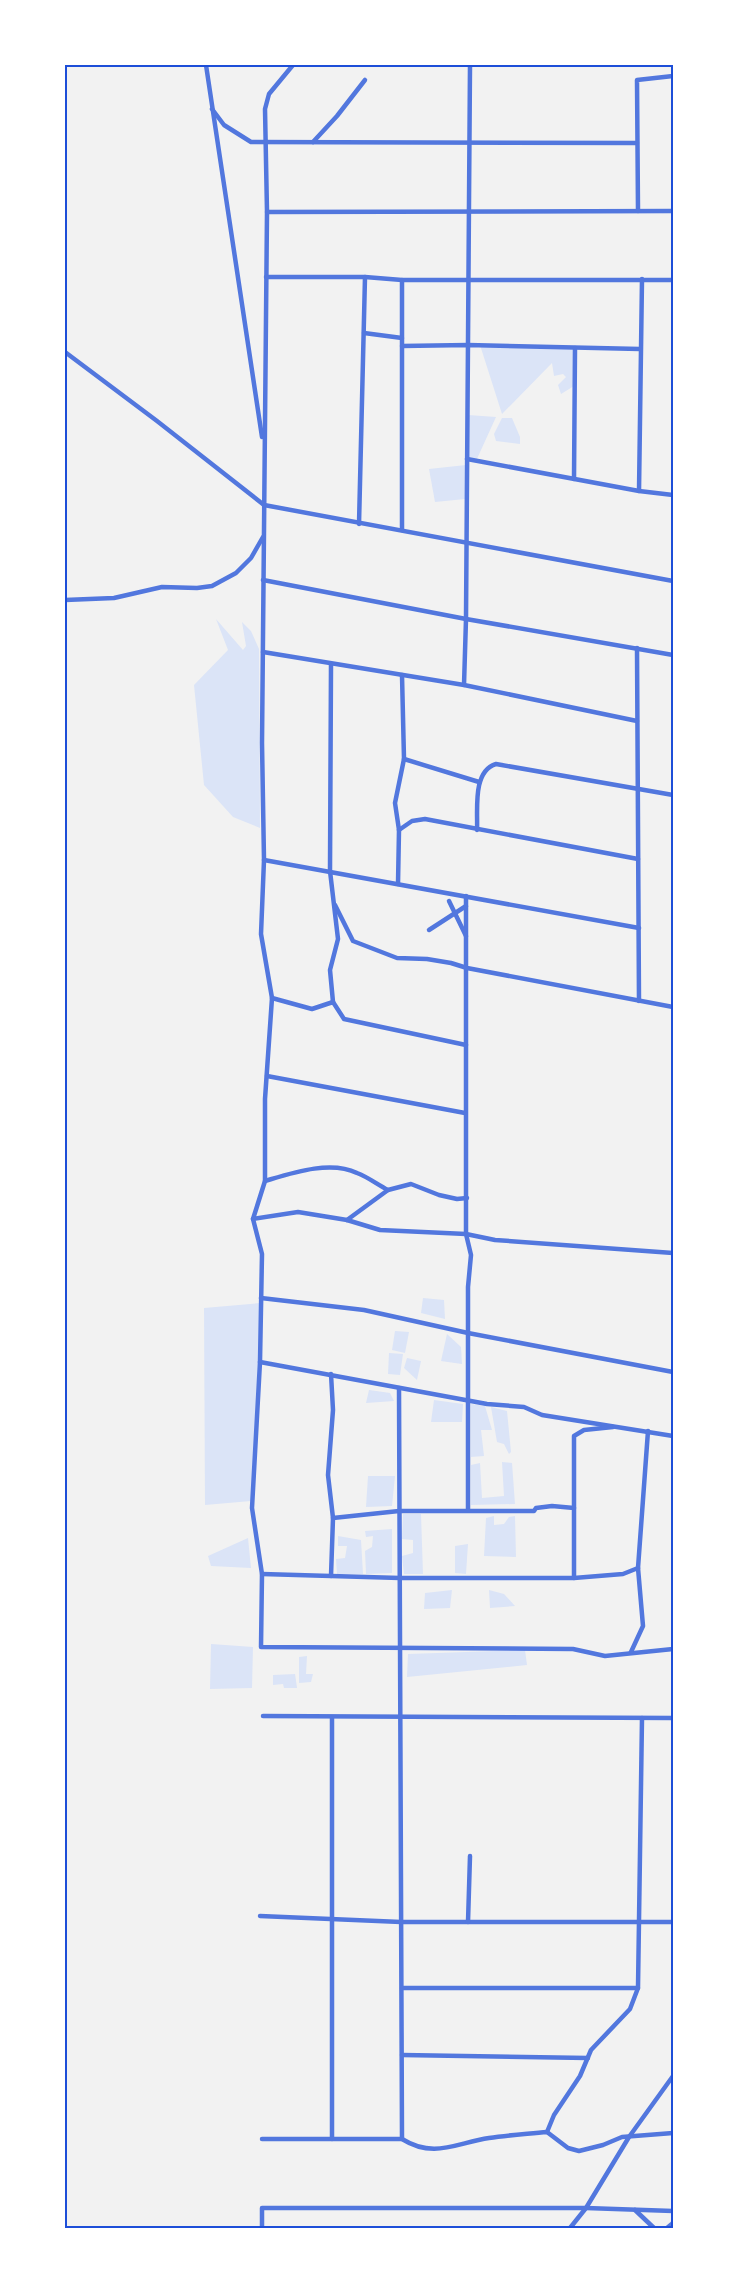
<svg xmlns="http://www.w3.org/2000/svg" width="738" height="2293" viewBox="0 0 738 2293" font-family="Lato,sans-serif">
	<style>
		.green { fill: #dbe4f7 }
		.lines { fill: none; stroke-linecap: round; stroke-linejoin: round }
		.minor { stroke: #5277de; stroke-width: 4.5 }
		.neatline { fill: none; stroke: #1d4ed8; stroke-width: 2 }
	</style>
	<rect width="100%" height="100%" fill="#f2f2f2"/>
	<g class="green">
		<path d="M480,345l95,3 -1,38 -13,8 -3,-9 8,-8 -3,-3 -9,2 -2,-13 -50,51z"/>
		<path d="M468,415l28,2 -20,44 -9,-2z"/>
		<path d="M502,418h10l8,19v7l-24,-3 -2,-7z"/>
		<path d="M466,465l-1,34 -30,3 -6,-33z"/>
		<path d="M216,619l27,31 3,-4 -4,-24 9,9 8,18 1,179 -27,-11 -29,-32 -10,-100 34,-35z"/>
		<path d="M423,1298l21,2 1,19 -24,-6z"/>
		<path d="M261,1303l-10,198 -46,4 -1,-197z"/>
		<path d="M395,1331l14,1 -4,21 -13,-3z"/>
		<path d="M447,1334l14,13 1,17 -21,-3z"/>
		<path d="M389,1353l14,1 -3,21 -12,-1z"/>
		<path d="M407,1358l14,3 -4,19 -13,-12z"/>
		<path d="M369,1390l21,3 4,8 -28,2z"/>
		<path d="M434,1400l29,4 -1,18h-31z"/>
		<path d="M471,1404l14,2 7,24h-11l3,26 -13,1z"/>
		<path d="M491,1407l16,4 4,41 -2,2 -5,-10 -7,-2z"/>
		<path d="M502,1462l10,1 3,41 -44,1v-40l9,-2 2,35 22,-2z"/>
		<path d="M368,1476h27l-3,30 -26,1z"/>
		<path d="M403,1514h18l2,60h-19l-2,-18 11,-3v-13l-11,-1z"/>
		<path d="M494,1516v9l10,-1 5,-7 6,-1 1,41 -32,-1 2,-38z"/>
		<path d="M392,1529v44l-26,1 -1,-23 7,-4 1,-11 -7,1 -1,-6z"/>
		<path d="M338,1536l23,4 2,34h-26l-1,-15 9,-1 2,-12h-9z"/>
		<path d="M248,1538l3,30 -40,-2 -3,-10z"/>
		<path d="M468,1544l-2,30 -11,-1v-27z"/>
		<path d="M452,1590l-2,18 -26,1 1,-16z"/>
		<path d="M489,1590l15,4 11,12 -25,2z"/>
		<path d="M211,1644l42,3 -1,41 -42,1z"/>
		<path d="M525,1650l2,15 -120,12 1,-23z"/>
		<path d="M307,1656l-1,18h7l-2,8 -12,1v-26z"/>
		<path d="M295,1674l2,14h-13l-1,-4 -10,1v-10z"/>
	</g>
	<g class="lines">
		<g class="minor">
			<path d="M206,65l56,372"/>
			<path d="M293,65l-24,29 -4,15 2,103 -5,531 2,117 -3,74 11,64 -7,101v82l-12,38 9,35 -2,108 -8,146 10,66 -1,73 312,2 32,7 68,-7"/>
			<path d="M212,109l12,16 27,17 386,1"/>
			<path d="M313,142l24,-26 28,-36"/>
			<path d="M638,211l-1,-131 36,-4"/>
			<path d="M267,212l406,-1"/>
			<path d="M266,277h99l37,3h271"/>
			<path d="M402,280v250"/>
			<path d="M364,333l38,5"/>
			<path d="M402,346l66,-1 172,4"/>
			<path d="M65,352l92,69 107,84 409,76"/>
			<path d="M467,459l172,32 34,4"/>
			<path d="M574,479l1,-131"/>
			<path d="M639,491l3,-212"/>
			<path d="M359,524l6,-247"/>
			<path d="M263,580l203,39 207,36"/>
			<path d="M65,600l49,-2 48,-11 35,1 15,-2 24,-13 15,-15 12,-21"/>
			<path d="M637,648l2,353"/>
			<path d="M263,652l201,33 173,36"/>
			<path d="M331,664l-1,207 8,68 -8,31 3,32"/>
			<path d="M464,685l2,-66 4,-554"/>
			<path d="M404,759l75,23"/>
			<path d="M399,830l13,-9 13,-2 213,40"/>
			<path d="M477,830c1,-19 -5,-59 19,-66l177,31"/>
			<path d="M264,860l375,68"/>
			<path d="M398,884l1,-54 -4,-27 9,-44 -2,-84"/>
			<path d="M466,896v338l5,21 -3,32v222"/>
			<path d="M449,901l17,35"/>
			<path d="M335,905l18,36 44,17 30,1 24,4 16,5 206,39"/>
			<path d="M429,930l37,-24"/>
			<path d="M272,998l40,11 21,-7 11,17 122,26"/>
			<path d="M267,1076l198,37"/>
			<path d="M265,1181c27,-8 65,-21 92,-8 11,4 21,12 31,17"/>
			<path d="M253,1219l45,-7 49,8 33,10 86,4 29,6 178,13"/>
			<path d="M347,1220l41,-30 23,-6 28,11 18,4 10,-1"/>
			<path d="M261,1298l103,12 104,23 205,39"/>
			<path d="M260,1362l227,42 37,3 18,8 131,21"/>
			<path d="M399,1388l3,751"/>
			<path d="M333,1518l66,-7h135l2,-3 16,-2 22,2"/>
			<path d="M262,1574l138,4h174l49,-4 15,-6"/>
			<path d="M331,1576l2,-58 -5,-43 5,-65 -2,-36"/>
			<path d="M574,1578v-142l10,-6 29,-3"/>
			<path d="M631,1652l12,-26 -5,-58 10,-137"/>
			<path d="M263,1716l410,2"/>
			<path d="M332,1718v421"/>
			<path d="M260,1916l141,6h272"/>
			<path d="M468,1922l2,-66"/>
			<path d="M402,1988h236"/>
			<path d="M402,2055l186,3"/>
			<path d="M547,2132l7,-17 26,-39 11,-26 39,-41 8,-21 4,-270"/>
			<path d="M262,2139h140c32,20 54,4 87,-1 19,-3 39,-4 58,-6l21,16 11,3 24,-6 19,-8 51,-4"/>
			<path d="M635,2210l19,18"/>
			<path d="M262,2228v-20h324l87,3"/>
			<path d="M570,2228l16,-20 43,-71 44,-61"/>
			<path d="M667,2228l6,-5"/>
		</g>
	</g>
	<rect width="738" height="2293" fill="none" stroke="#ffffff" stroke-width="132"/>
	<rect x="66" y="66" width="606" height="2161" class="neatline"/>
</svg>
